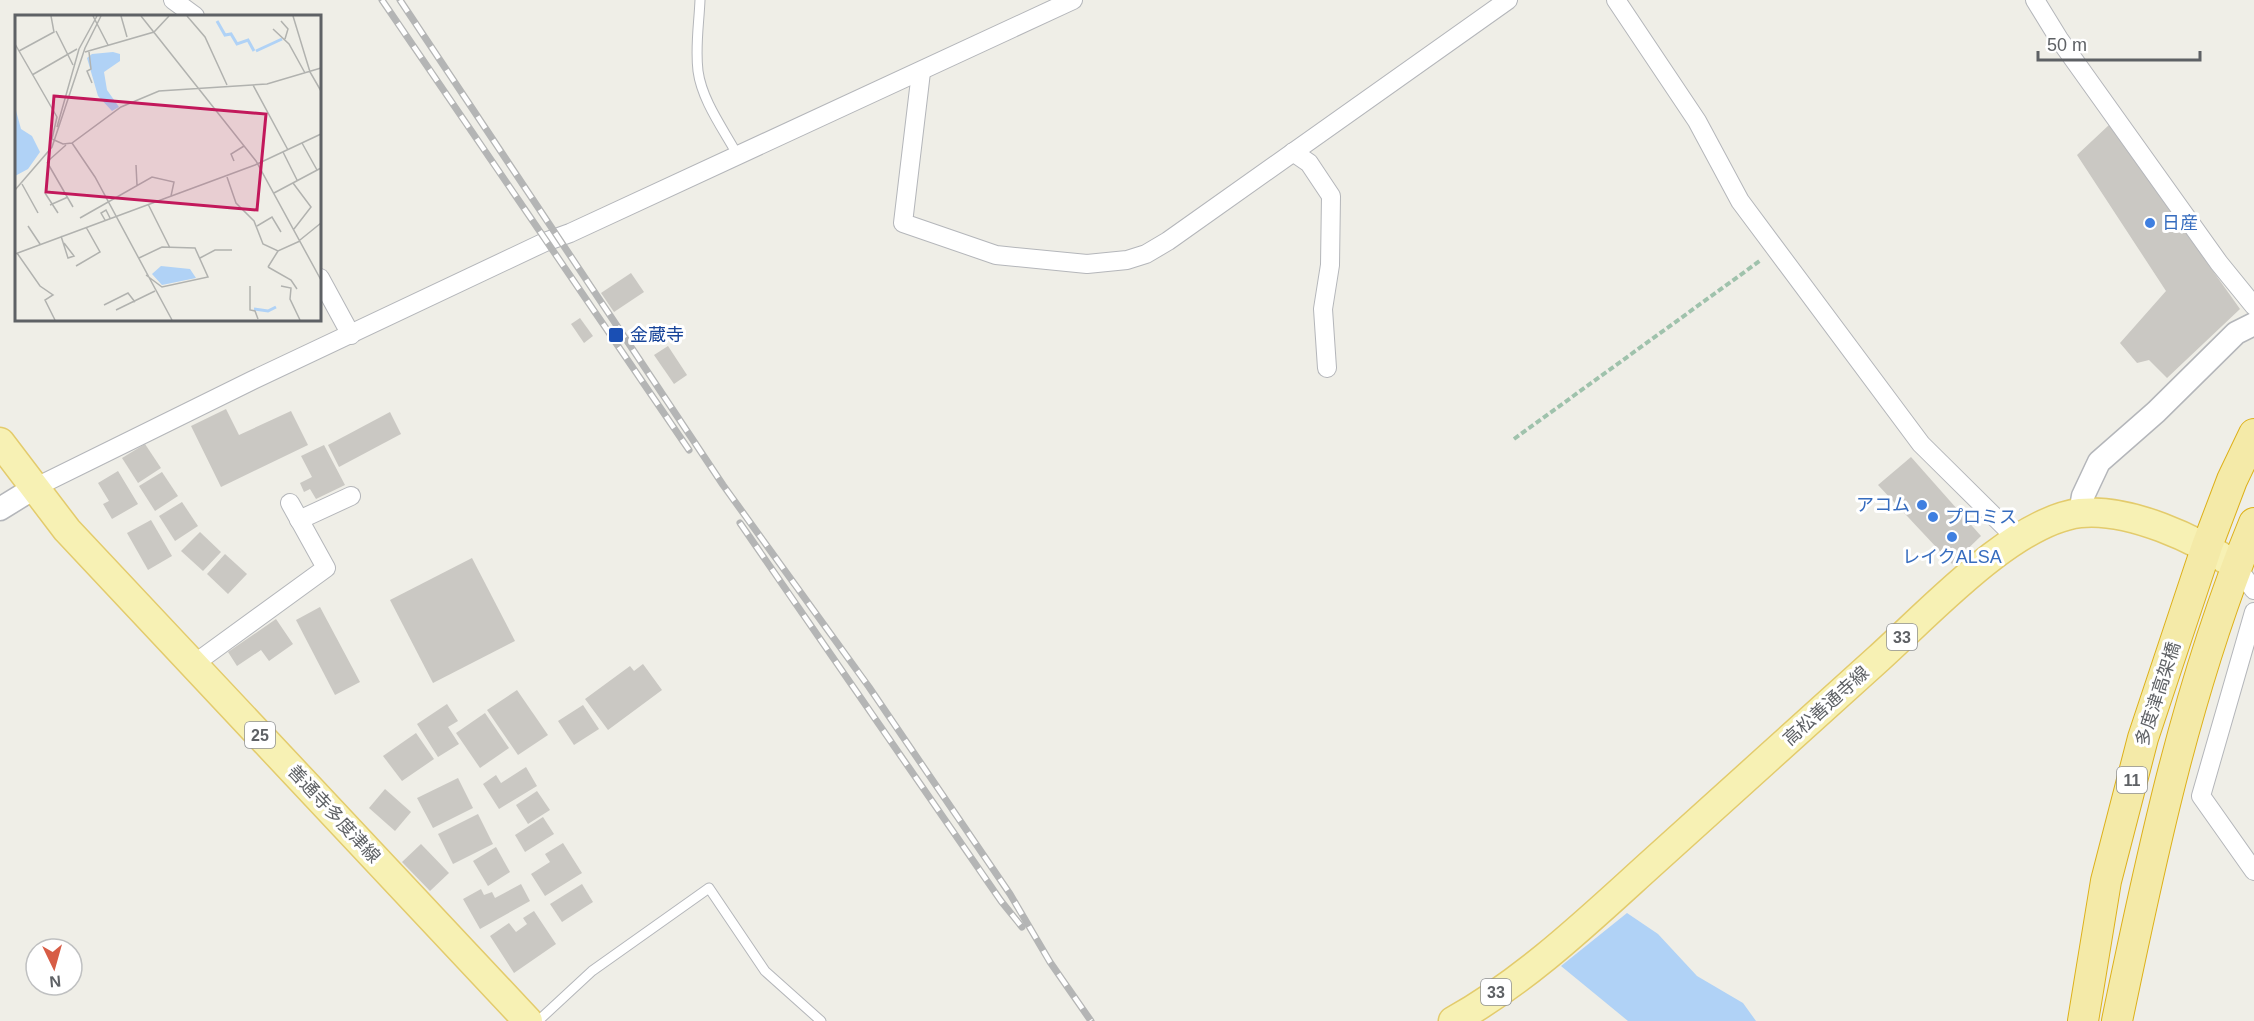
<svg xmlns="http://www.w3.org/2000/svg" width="2254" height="1021" viewBox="0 0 2254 1021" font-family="Arial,'Noto Sans JP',sans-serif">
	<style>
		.water { fill: #b0d2f6 }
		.building { fill: #cac8c3 }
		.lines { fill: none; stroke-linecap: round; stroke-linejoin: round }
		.service-casing { stroke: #b4b6ba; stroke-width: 11 }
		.minor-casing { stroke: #b4b6ba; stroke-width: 20 }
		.tertiary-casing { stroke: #b4b6ba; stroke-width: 25 }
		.primary-casing { stroke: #e3cb6c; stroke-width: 31 }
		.trunk-casing { stroke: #ddb019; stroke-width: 32 }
		.path { stroke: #9fc2ac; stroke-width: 4; stroke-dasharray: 6 3; stroke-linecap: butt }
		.service { stroke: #fff; stroke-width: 9 }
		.minor { stroke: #fff; stroke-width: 18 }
		.tertiary { stroke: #fff; stroke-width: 22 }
		.primary { stroke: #f7f1b4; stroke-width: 28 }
		.trunk { stroke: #f4eaa8; stroke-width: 30 }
		.rail-casing { stroke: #b4b5b5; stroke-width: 7 }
		.rail { stroke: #fff; stroke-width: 4.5; stroke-dasharray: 14; stroke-linecap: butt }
		.shop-dot { fill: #3f7fe0; stroke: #fff; stroke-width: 2 }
		.transit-dot { fill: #1a4fb4; stroke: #fff; stroke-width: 2 }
		.labels { text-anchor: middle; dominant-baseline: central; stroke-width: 6; stroke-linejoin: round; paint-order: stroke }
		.shield { fill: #fff; stroke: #8e9093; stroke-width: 1.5 }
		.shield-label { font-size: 16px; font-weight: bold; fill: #5e6165 }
		.shop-label { font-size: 18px; fill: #366cbe; stroke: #fff; text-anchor: start }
		.transit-label { font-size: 18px; fill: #164399; stroke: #fff; text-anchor: start }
		.street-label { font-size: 18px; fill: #5e6165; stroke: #fff }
		.inset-river { fill: none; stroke: #b0d2f6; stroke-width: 3 }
		.inset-road { fill: none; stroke: #b1b2af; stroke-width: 1.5 }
		.view { fill: #c2185b; fill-opacity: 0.15; stroke: #c2185b; stroke-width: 3 }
		.inset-edge { fill: none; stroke: #5e6165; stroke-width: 3 }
	</style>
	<rect width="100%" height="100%" fill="#efeee7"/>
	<path class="water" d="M1627,913l31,21 39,42 46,27 13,18h-128l-67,-55z"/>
	<g class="building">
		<path d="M2109,125l131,184 -73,69 -18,-18 -12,3 -17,-20 46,-52 -89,-136z"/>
		<path d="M631,273l13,19 -30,20 -13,-19z"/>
		<path d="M580,318l13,18 -9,7 -13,-19z"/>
		<path d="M668,346l19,29 -13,9 -20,-29z"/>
		<path d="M226,409l13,26 52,-24 17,34 -87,42 -30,-61z"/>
		<path d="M390,412l11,22 -62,33 -11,-22z"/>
		<path d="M145,444l16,24 -23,15 -16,-25z"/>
		<path d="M324,445l21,40 -29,14 -6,-10 -6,3 -4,-9 12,-6 -11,-21z"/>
		<path d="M1911,457l70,79 -29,28 -74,-79z"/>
		<path d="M118,471l20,33 -26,15 -9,-15 6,-3 -11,-18z"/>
		<path d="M162,472l16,24 -23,15 -16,-25z"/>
		<path d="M182,502l16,24 -23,15 -16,-25z"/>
		<path d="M151,520l21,36 -24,14 -21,-37z"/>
		<path d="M200,532l21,20 -18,19 -22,-20z"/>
		<path d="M225,554l22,20 -19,20 -21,-20z"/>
		<path d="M472,558l43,83 -82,42 -43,-83z"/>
		<path d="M320,607l40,75 -25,13 -39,-75z"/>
		<path d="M276,619l17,25 -24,17 -8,-11 -24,16 -9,-14z"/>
		<path d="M643,664l19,26 -54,40 -23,-31 45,-33 4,5z"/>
		<path d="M517,690l31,45 -30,20 -31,-45z"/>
		<path d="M447,704l11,17 -10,6 11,17 -21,13 -21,-33z"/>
		<path d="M583,705l16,24 -25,16 -16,-24z"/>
		<path d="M485,713l24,35 -29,20 -24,-35z"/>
		<path d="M416,733l18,26 -32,22 -19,-25z"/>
		<path d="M526,767l11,19 -38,23 -16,-25 13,-9 5,8z"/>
		<path d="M458,778l15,30 -40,20 -16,-30z"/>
		<path d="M385,789l26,23 -16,19 -26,-23z"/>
		<path d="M537,791l13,19 -22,14 -12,-19z"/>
		<path d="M478,814l15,30 -40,20 -15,-30z"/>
		<path d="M543,817l11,17 -29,18 -10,-17z"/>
		<path d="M563,843l19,30 -37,23 -14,-22 19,-12 -5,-8z"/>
		<path d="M421,844l28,29 -19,18 -28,-29z"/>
		<path d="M496,847l14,25 -22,14 -15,-25z"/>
		<path d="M521,884l9,17 -50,28 -17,-30 18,-10 3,6 8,-3 3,6z"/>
		<path d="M582,884l11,18 -31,20 -12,-18z"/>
		<path d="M534,911l22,33 -42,29 -24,-37 19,-13 7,9 11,-8 -4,-6z"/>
	</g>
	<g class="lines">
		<g class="service-casing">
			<g id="service">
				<path d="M700,0c-1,24 -5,47 -2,71 4,30 26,59 40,85"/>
				<path d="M538,1021l54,-50 117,-83 56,83 56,50"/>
			</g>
		</g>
		<g class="minor-casing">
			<g id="minor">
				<path d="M173,0l22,16"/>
				<path d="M1616,0l81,121 43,80 181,243 95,94"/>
				<path d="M2035,0l24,39 160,224 35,43"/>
				<path d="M921,72l-18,151 93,32 91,9 40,-4 19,-6 22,-13 340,-241"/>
				<path d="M1293,152l16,11 22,33 -1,69 -7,44 4,59"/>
				<path d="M320,278l31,57"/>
				<path d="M34,488l219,-108 292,-138 25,-9 503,-233"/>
				<path d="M299,520l52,-24"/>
				<path d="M2236,566l18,24"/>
				<path d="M2254,612l-53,184 53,75"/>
				<path d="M194,664l132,-96 -36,-65"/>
			</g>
		</g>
		<g class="tertiary-casing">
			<g id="tertiary">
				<path d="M0,509l34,-21"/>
				<path d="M2080,513l3,-17 16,-34 57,-50 80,-79 18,-9"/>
			</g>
		</g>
		<g class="primary-casing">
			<g id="primary">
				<path d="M0,442l67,88 461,491"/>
				<path d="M1453,1021c74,-41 138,-103 200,-159 75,-68 151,-136 226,-204 50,-45 134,-137 201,-145 50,-5 116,26 156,53"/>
			</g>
		</g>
		<g class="trunk-casing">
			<g id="trunk">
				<path d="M2083,1021l23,-140 37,-143 64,-192 25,-66 22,-46"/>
				<path d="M2117,1021c35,-169 71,-338 137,-498"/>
			</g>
		</g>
		<path class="path" d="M1514,439l247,-179"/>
		<use href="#service" class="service"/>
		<use href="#minor" class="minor"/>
		<use href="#tertiary" class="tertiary"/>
		<use href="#primary" class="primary"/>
		<use href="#trunk" class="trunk"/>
		<g class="rail-casing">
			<g id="rail">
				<path d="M382,0l307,450"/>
				<path d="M400,0l323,485 146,202 141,207 40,68 41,59"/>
				<path d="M740,523l261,378 21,26"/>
			</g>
		</g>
		<use href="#rail" class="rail"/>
	</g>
	<g class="shop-dot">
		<circle cx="2150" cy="223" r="6"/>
		<circle cx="1922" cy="505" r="6"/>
		<circle cx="1933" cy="517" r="6"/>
		<circle cx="1952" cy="537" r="6"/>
	</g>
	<rect class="transit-dot" x="608" y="327" width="16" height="16" rx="3"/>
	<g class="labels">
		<g class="shield">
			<rect x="1887" y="624" width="30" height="26" rx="4.5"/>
			<rect x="245" y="722" width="30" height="26" rx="4.5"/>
			<rect x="2117" y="767" width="30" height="26" rx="4.5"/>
			<rect x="1481" y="979" width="30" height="26" rx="4.5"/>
		</g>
		<g class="shield-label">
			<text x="1902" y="637">33</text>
			<text x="260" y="735">25</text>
			<text x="2132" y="780">11</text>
			<text x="1496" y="992">33</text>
		</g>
		<g class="shop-label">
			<text x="2162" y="223">日産</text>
			<text x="1910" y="505" text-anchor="end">アコム</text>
			<text x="1945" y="517">プロミス</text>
			<text x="1952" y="557" text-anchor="middle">レイクALSA</text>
		</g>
		<g class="transit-label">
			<text x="630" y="335">金蔵寺</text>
		</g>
		<g class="street-label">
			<text transform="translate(2158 694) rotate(-72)">多度津高架橋</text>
			<text transform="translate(1826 706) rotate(-42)">高松善通寺線</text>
			<text transform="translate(334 814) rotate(47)">善通寺多度津線</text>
		</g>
	</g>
	<g transform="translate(15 15)">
		<rect width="306" height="306" fill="#efeee7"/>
		<path d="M98,37l7,2v7l-16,11 3,18 12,17 -7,4 -14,-15 -11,-38 5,-4zM0,92l6,22 11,7 8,16 -12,17 -13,7zM146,251l29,3 6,9 -34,7 -10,-11z" fill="#b0d2f6"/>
		<path class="inset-river" d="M202,6l8,14 6,-1 6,10 11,-4 6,11M241,36l26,-12M239,294l14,2 8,-4"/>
		<path class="inset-road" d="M78,1l15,29M106,1l6,21M126,1l115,145 65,119M172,1l18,21 22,48M278,1l17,56 11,19M266,6l7,8 -3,10M258,14l16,15 16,29M41,16l17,34M0,29l42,73 -5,22M4,36l35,-19 -3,-16M70,37l69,-20 15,-16M74,37l2,17 -4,2 5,12M17,60l45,-26M238,70l35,65M42,112l22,-78 18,-33M37,124l11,5 9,-1 49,-36 38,-16 108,-7 54,-16M57,128l23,34 77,143M287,128l15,27M268,137l14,28M33,146l18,-16M219,146l-3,-7 13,-8M32,147l26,45M121,150l1,20M212,162l9,26 18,18 9,23 15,7 22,-10M278,168l18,24 -17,22M7,169l16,29M0,175l37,-43 33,-99 16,-32M30,178l13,20M259,178l47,-25M133,189l22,44M35,190l18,-8M65,203l72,-41 22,5 -3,14M90,205l-4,-7 5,-3 4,8M13,211l12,18M242,211l15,-9 9,15M46,221l7,22 6,-2 -10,-13M285,225l21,-17M2,238l23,33 13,9 -8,5 10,20M0,239l240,-89 66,-31M124,243l23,-11 33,1 13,29 -46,10 -16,-12M185,243l15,-8h17M61,251l24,-14 -14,-25M253,252l23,13 6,9M253,252l10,-16M235,271v24l5,1 3,8M266,271l10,2 -1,11 10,21M89,290l24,-12 7,9M101,295l39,-19"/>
		<path class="view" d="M39,81l212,18 -9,96 -211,-18z"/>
		<rect width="306" height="306" class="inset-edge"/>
	</g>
	<g transform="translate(54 967) rotate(175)"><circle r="28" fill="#ffffff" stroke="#bfc0c1" stroke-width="1.5"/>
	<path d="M0-4.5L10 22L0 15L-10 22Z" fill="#d75c45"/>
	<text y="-9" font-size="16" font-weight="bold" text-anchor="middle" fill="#5e6165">N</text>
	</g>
	<path d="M2038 51v9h162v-9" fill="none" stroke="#5e6165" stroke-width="3"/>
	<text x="2047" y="51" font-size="18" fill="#5e6165" stroke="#ffffff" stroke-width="4.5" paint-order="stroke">50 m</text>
</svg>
